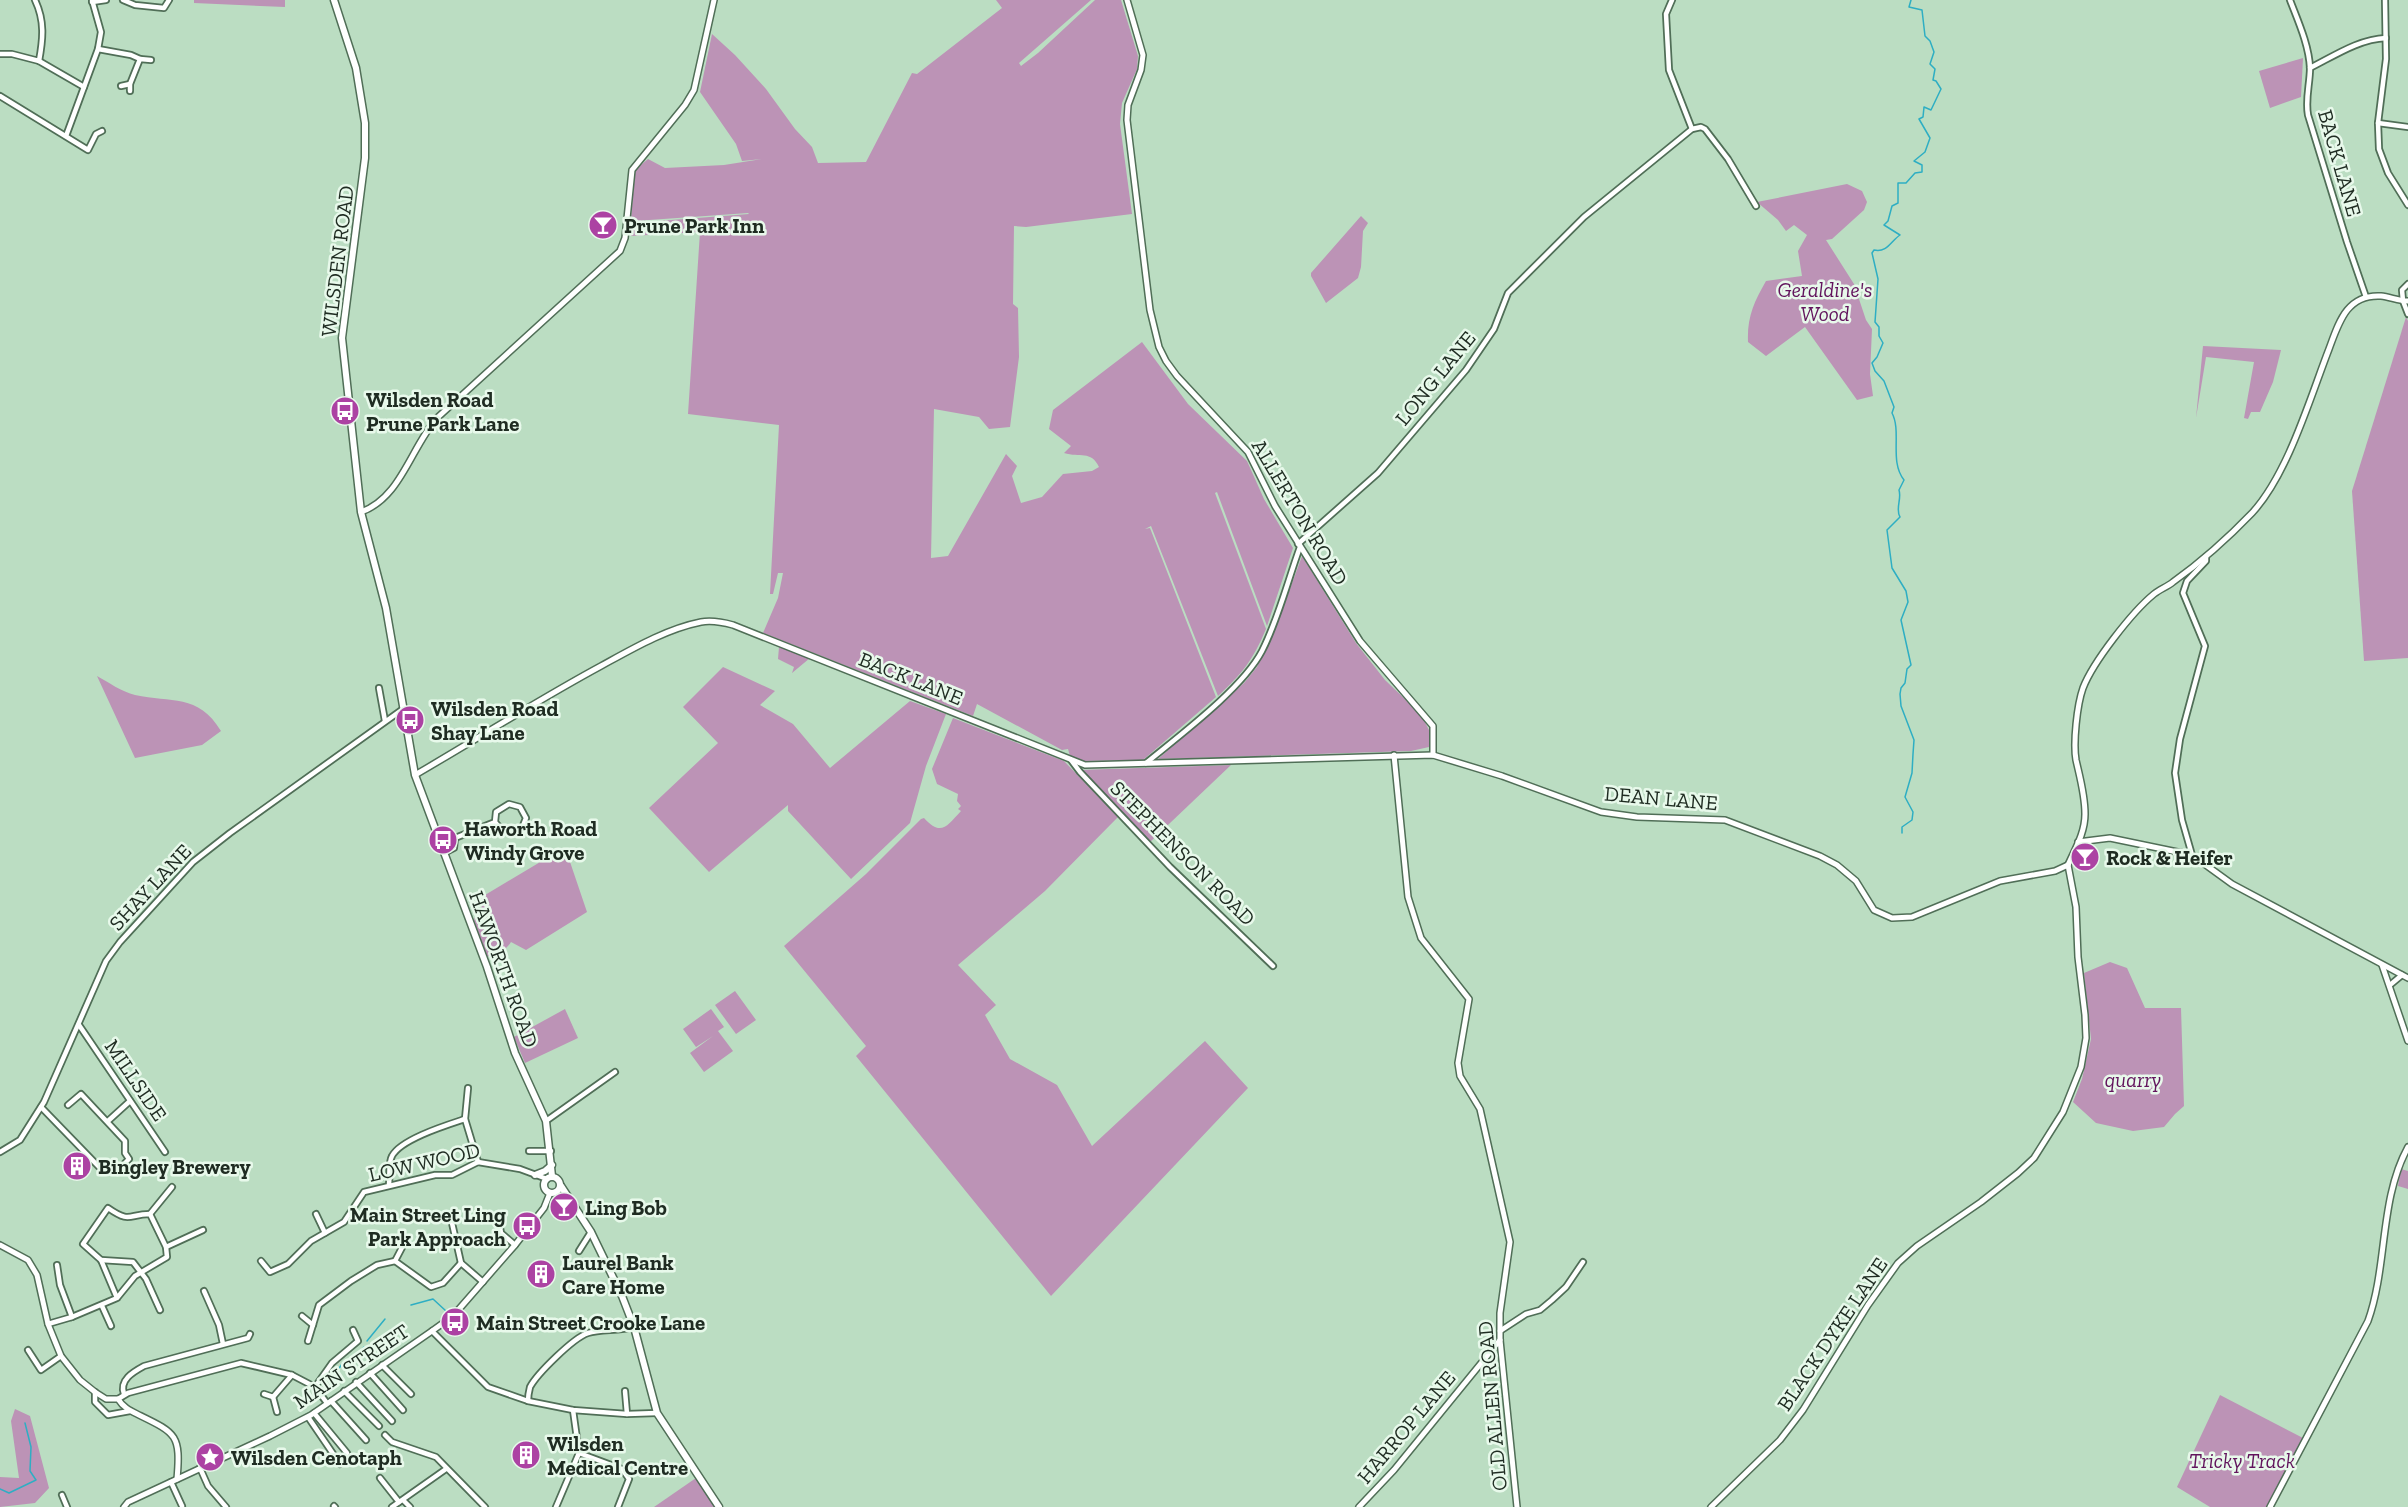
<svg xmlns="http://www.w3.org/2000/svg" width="2408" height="1507" viewBox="0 0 2408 1507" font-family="'Zilla Slab',serif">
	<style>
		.green { fill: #bc93b6 }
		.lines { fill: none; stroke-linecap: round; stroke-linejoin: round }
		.stream { stroke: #2eaec3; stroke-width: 1.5 }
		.minor-casing { stroke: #506e57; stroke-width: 8 }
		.tertiary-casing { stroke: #506e57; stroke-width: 8 }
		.secondary-casing { stroke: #506e57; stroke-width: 9 }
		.minor { stroke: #fff; stroke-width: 4.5 }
		.tertiary { stroke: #fff; stroke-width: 5 }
		.secondary { stroke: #fff; stroke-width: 6 }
		.labels { text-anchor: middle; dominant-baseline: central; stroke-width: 5; stroke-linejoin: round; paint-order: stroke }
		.street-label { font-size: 21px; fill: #1f2c22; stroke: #e8f9eb }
		.poi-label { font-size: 21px; font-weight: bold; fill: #1f2c22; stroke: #e8f9eb; text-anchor: start }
		.park-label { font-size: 21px; font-style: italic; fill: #62145d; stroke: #e8f9eb }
	</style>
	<rect width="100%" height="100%" fill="#bbddc2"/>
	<g class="green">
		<path d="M194,0h91v7l-91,-4z"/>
		<path d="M996,0h95l-72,63 2,3 17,-13 57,-53h26l17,56 -1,13 -15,34 -2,21 12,90 -106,13 -12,-1 -1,78 5,4 1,49 -9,70 -21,2 -10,-12 -45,-8 -3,149 17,-2 58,-102 11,12 -5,10 9,27 21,-6 21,-23 29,-3 7,-4c-8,-17 -19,-9 -35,-14l7,-7 -22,-17 4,-19 89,-68 46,62 59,57 17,38 29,49 -26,78 -50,-134 -2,1 51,136c-13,31 -24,45 -48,67l-67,-170 -6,3 5,-1 66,169 -73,63 -60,1 -13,-5 -2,-7 -6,1 -85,-46 -4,12 -210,-83 15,-35 5,-25h-5l-5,21h-3l9,-169 -91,-11 12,-182 -69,4 1,-13 117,-9 -1,-1 -113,8 -4,-2 4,-49 13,-11 17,9 59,-3 38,-6 -20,2 -6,-17 -36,-52 12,-58 23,21 31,34 29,40 17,18 6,16 48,-1 46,-89 5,1 85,-66z"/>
		<path d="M2303,58l-2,39 -31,11 -11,-37z"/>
		<path d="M1847,184l15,7 5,11 -3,8 -32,29 -6,1 28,44 12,36 6,9 -2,45 3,22 -16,4 -52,-73 -39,29 -18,-14c-1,-25 6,-40 18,-61l36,-5 -4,-25 9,-16 -13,-10 -8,6 -8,-11 -21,-18z"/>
		<path d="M1361,216l7,7 -5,8 -2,36 -3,11 -32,25 -15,-27v-3z"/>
		<path d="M2406,317l2,4v337l-44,3 -12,-170z"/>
		<path d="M2203,346l78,4 -8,32 -13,30h-9l-3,7 -4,-1 10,-56 -48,-5 -10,61z"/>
		<path d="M1302,556l54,87 29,37 21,20 18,20 6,12 -1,15 -18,4 -253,8 86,-76 13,-16 22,-48z"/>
		<path d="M779,647l31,11 -18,15 2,-6 -16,-8z"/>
		<path d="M723,667l52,24 -15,14 33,19 37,44 80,-67 36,13 -20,52 -16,57 -59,56 -63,-68v-6l-79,67 -60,-64 69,-65 -35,-36z"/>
		<path d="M97,676c11,6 25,16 38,19 36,8 63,-2 86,36l-19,14 -67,13z"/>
		<path d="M953,718l111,43 54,56 -73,74 -87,74 38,40 -11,10 25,44 47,26 35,61 113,-105 43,47 -197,208 -195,-240 10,-10 -82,-100 82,-72 55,-55 3,-1c17,19 23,8 37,-7l-3,-2 3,-3 -4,-5 1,-7 -21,-10 -5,-15z"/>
		<path d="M1231,765l-82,78 -70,-73z"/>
		<path d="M557,852l11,4 19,56 -61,38 -15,-8c-4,7 -16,16 -24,14l-13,-35 2,-9 5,-3 4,-14z"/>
		<path d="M2110,962l17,6 18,40h36l3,98 -9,8 -11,13 -31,4 -37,-8 -23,-21 9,-23 9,-40 -7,-66z"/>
		<path d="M735,991l21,29 -20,14 -21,-29z"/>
		<path d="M565,1009l13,29 -53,25 -11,-26z"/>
		<path d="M711,1009l13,18 -6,4 15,20 -29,21 -14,-19 23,-17 -17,11 -13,-18z"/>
		<path d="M2401,1169l7,2v18l-10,-3z"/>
		<path d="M2220,1395l85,44 -36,68h-59l-33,-20z"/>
		<path d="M15,1409l15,7 19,72 -14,15 -35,4v-30l19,1 -8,-57z"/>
		<path d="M696,1478l19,29h-61z"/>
	</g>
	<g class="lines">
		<g class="stream">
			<path d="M1902,833v-6l10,-7 1,-8 -8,-15 7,-24 1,-19 1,-14 -13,-34 -1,-12 1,-6 4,-5 2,-14 4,-4 -10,-45 7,-18 -2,-11 -14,-23 -5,-38 13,-13c-5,-8 2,-18 -1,-27l5,-10c-15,-19 -2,-48 -12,-67l2,-6 -10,-26 -9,-10 -3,-8 5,-6 6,-14 -4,-7v-9l-4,-5 3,-43 -6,-26 2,-3c13,3 17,-9 26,-15l-16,-10 4,-4 4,-15 6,-3v-20h8l9,-10 7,-1v-7l-8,-4 11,-9 5,-14 -11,-19 4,-2 1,-10 7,3 10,-21 -5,-8 -3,-1 2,-11 -5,-5 4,-12 -4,-11 -5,-5 -3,-26 -13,-3 2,-7"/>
			<path d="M411,1305l22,-6 13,12"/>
			<path d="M367,1341l18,-22"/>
			<path d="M331,1380l11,-16 12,-5 10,-12"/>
			<path d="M0,1489l9,4 27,-13 -6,-9 1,-24 -6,-24"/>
		</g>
		<g class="minor-casing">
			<g id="minor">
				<path d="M123,0l12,5 29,3 5,-8"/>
				<path d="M1672,0l-6,14 3,56 23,59"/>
				<path d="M2290,0c8,21 19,45 20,68 0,16 -5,31 -2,47l39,127 19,55"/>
				<path d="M2385,0l1,59 -8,64 1,26 9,24 20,32"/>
				<path d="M92,2l14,-2"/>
				<path d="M98,49l33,6 9,4 -10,25v7"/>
				<path d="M0,54h12l27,7c4,-22 6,-40 -4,-61"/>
				<path d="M140,59l11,1"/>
				<path d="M39,61l45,26"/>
				<path d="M2310,68c24,-12 49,-29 76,-30"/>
				<path d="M121,86l9,-2"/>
				<path d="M0,96l88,54 8,-16 6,-3"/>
				<path d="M2378,123l30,4"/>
				<path d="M66,136l32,-87 3,-17 -9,-32"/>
				<path d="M2408,284l-6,6 1,11 5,13"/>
				<path d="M1298,544l80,-71 88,-103 28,-41 14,-36 76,-76 108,-88 9,-2 4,2 23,30 28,47"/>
				<path d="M379,688l6,33"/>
				<path d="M1071,760l9,12 90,95 103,99"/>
				<path d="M1146,763c34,-28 96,-74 116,-112 16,-31 26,-71 38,-104"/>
				<path d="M436,834l10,-3 9,7 -1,10 -10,5"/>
				<path d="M455,838l40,-16 1,-10 13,-8 11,3 6,11 -4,10c-11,5 -20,4 -27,-6"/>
				<path d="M2192,855l-10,-35 -7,-47 5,-34 25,-93 -22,-53 4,-12 19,-20v-4"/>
				<path d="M2390,985l12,-10"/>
				<path d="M79,1025l86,127"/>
				<path d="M468,1088l-3,31 13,43"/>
				<path d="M68,1105l13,-11 44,47v12l4,6 -5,5"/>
				<path d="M41,1107l61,63"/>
				<path d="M108,1121l22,-20"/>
				<path d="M546,1121l69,-49"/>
				<path d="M529,1151h22"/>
				<path d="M0,1152l20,-12 24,-38 62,-141 14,-19 73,-80 37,-29 173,-124"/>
				<path d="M389,1184c1,-8 -1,-21 3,-28 9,-17 55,-31 73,-37"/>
				<path d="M150,1214l22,-27"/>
				<path d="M316,1214l9,19"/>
				<path d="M498,1216l3,17 14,12"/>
				<path d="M452,1223l9,40 22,19"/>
				<path d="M407,1238l-12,23 36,26 12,-4 18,-20"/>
				<path d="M166,1247l37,-17"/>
				<path d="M579,1251l12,-19"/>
				<path d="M101,1260l32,2 13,17 14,31"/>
				<path d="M261,1261l9,11 18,-8 23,-23 33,-19 20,-30 71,-17h17l26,-13 42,7 27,10"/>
				<path d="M57,1265l3,20 12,32"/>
				<path d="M204,1291l15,34 4,19"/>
				<path d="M102,1306l9,20"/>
				<path d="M302,1316l11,9"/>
				<path d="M48,1324l24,-7 45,-19 18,-22 32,-19 -1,-10 -16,-33c-22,0 -19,10 -42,-6l-25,36 18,16 16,38"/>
				<path d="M432,1331l56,56 40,14 45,9 54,4 30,-1"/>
				<path d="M1500,1331l26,-17 14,-4 12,-10 14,-13 17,-25"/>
				<path d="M308,1341l11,-36 32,-24 26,-16 18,-4"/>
				<path d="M28,1350l13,20 20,-14"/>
				<path d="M382,1365l29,29"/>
				<path d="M370,1373l33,37"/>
				<path d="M356,1382l36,39"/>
				<path d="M315,1387l17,-24 26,-22 -5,-11"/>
				<path d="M344,1391l35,35"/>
				<path d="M625,1391l2,23"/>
				<path d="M95,1392v10l13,13 22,-4"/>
				<path d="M124,1394c-5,-14 9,-22 20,-28l104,-28 2,-4"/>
				<path d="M264,1394l9,3 19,-22"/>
				<path d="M273,1397l4,15"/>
				<path d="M118,1399l10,-6 113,-30 51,12 23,12 12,16"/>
				<path d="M331,1401l35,39"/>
				<path d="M528,1401c0,-4 1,-10 2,-14 7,-13 43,-49 58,-54 12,-4 30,-2 46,-6"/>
				<path d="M314,1413l33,40"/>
				<path d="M308,1417l32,47"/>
				<path d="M385,1435l7,7 44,15 49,50"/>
				<path d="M579,1453l43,16 7,10 -11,28"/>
				<path d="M200,1468l8,18 18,21"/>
				<path d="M380,1478l19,24"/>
				<path d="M171,1482l11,24"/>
				<path d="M62,1495l5,12"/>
				<path d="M403,1500l7,7"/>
				<path d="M334,1506l1,1"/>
				<path d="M392,1507l54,-38"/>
				<path d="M556,1507l23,-54 -6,-43"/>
			</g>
		</g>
		<g class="tertiary-casing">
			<g id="tertiary">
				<path d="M1127,0l16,55 -2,15 -13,35 -1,15 23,190 9,37 7,14 11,15 71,76 27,54 85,135 73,85v29"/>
				<path d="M361,512c40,-14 50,-65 76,-94l183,-167 5,-13 7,-68 53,-65 9,-15 20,-90"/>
				<path d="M1394,755l14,142 13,41 48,61 -11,64 2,13 20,33 30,133 -10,71v27l17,167"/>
				<path d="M415,775c62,-36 123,-75 186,-109 31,-17 65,-37 100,-44 11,-2 21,0 32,3l352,140 348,-10 69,21 99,36 36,5 88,3 95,36 17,9 19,16 18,29 18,8 20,-1 88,-36 55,-10 13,-6"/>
				<path d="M2078,842l32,-4 82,17 40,29 176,94"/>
				<path d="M2068,865c7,-16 17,-32 17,-51 0,-19 -5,-36 -9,-54 -3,-17 1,-55 7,-72 10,-26 49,-76 71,-94 6,-5 13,-7 19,-12 28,-20 55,-44 79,-69 36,-39 58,-115 77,-164 10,-27 18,-55 52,-53 9,1 18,5 27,5"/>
				<path d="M2382,965l26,76"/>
				<path d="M0,1245l28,15 9,15 11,49 13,32 19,24 15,12 11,7h12c5,8 11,11 19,15 39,19 44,20 40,65"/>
				<path d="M124,1507l4,-5 142,-66 41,-21 121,-84 21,-15 62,-71 29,-37 6,-15"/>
				<path d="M1359,1507l35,-37 106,-130"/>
				<path d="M1711,1507l69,-67 23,-30 65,-105 30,-42 19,-17 64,-44 37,-29 16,-15 29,-46 18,-45 5,-29 -1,-23 -7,-58 -2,-50 -8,-42"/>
				<path d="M2270,1507l98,-186c20,-56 11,-121 40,-174"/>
			</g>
		</g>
		<g class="secondary-casing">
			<g id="secondary">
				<path d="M334,0l22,68 9,55v35l-23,180 19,174 25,96 29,167 72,192 28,86 31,68 6,55"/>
				<path d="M535,1175l10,-4 7,-6"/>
				<circle cx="552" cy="1185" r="8"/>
				<path d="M561,1186l30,46 31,64 12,31 23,86 62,94"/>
			</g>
		</g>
		<use href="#minor" class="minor"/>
		<use href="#tertiary" class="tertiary"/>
		<use href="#secondary" class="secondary"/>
	</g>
	<defs>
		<g id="bar-disc" transform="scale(1.5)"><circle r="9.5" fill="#ac42a3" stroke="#e8f9eb"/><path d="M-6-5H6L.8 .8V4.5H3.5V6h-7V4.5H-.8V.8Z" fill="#fff"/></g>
		<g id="bus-disc" transform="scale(1.5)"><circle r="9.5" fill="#ac42a3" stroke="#e8f9eb"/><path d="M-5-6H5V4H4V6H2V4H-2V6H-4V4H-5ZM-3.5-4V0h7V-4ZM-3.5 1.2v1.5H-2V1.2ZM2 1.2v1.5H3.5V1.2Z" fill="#fff"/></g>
		<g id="building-disc" transform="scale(1.5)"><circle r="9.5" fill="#ac42a3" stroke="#e8f9eb"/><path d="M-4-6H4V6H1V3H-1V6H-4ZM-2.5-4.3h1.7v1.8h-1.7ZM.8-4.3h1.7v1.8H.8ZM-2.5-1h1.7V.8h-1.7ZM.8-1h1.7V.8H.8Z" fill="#fff"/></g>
		<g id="sight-disc" transform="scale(1.5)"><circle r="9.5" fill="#ac42a3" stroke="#e8f9eb"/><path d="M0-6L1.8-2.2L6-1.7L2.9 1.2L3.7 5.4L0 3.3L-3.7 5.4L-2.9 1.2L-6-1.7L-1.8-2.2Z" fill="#fff"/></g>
	</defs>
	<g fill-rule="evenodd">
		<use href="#bar-disc" x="603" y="225"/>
		<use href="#bus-disc" x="345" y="411"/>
		<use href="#bus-disc" x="410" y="720"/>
		<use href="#bus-disc" x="443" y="840"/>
		<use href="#bar-disc" x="2085" y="857"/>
		<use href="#building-disc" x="77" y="1166"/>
		<use href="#bar-disc" x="564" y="1207"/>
		<use href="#bus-disc" x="527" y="1226"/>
		<use href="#building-disc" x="541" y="1274"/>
		<use href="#bus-disc" x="455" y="1322"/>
		<use href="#building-disc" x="526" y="1455"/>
		<use href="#sight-disc" x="210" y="1457"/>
	</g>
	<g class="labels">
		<g class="street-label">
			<text transform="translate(2340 163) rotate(74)">BACK LANE</text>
			<text transform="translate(337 261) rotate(-83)">WILSDEN ROAD</text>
			<text transform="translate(1435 378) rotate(-51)">LONG LANE</text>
			<text transform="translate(1300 512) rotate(59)">ALLERTON ROAD</text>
			<text transform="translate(911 678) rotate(22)">BACK LANE</text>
			<text transform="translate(1661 798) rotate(5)">DEAN LANE</text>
			<text transform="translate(1183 853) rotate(45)">STEPHENSON ROAD</text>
			<text transform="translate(150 887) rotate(-47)">SHAY LANE</text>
			<text transform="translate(504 969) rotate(70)">HAWORTH ROAD</text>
			<text transform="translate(136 1080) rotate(56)">MILLSIDE</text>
			<text transform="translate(424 1162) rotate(-13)">LOW WOOD</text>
			<text transform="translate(1832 1334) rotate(-56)">BLACK DYKE LANE</text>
			<text transform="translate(351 1366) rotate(-34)">MAIN STREET</text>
			<text transform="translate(1492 1406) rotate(-95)">OLD ALLEN ROAD</text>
			<text transform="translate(1406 1427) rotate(-50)">HARROP LANE</text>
		</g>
		<g class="poi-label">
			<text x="624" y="225">Prune Park Inn</text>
			<text x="366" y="399">Wilsden Road<tspan x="366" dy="24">Prune Park Lane</tspan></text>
			<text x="431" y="708">Wilsden Road<tspan x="431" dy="24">Shay Lane</tspan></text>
			<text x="464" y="828">Haworth Road<tspan x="464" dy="24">Windy Grove</tspan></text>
			<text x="2106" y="857">Rock &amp; Heifer</text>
			<text x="98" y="1166">Bingley Brewery</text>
			<text x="585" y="1207">Ling Bob</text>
			<text x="506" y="1214" text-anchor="end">Main Street Ling<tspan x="506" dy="24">Park Approach</tspan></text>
			<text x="562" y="1262">Laurel Bank<tspan x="562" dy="24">Care Home</tspan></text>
			<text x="476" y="1322">Main Street Crooke Lane</text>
			<text x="547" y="1443">Wilsden<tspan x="547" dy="24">Medical Centre</tspan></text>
			<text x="231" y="1457">Wilsden Cenotaph</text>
		</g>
		<g class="park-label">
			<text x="1825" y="289">Geraldine's<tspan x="1825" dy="24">Wood</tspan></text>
			<text x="2133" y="1079">quarry</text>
			<text x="2242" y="1460">Tricky Track</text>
		</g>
	</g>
</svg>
